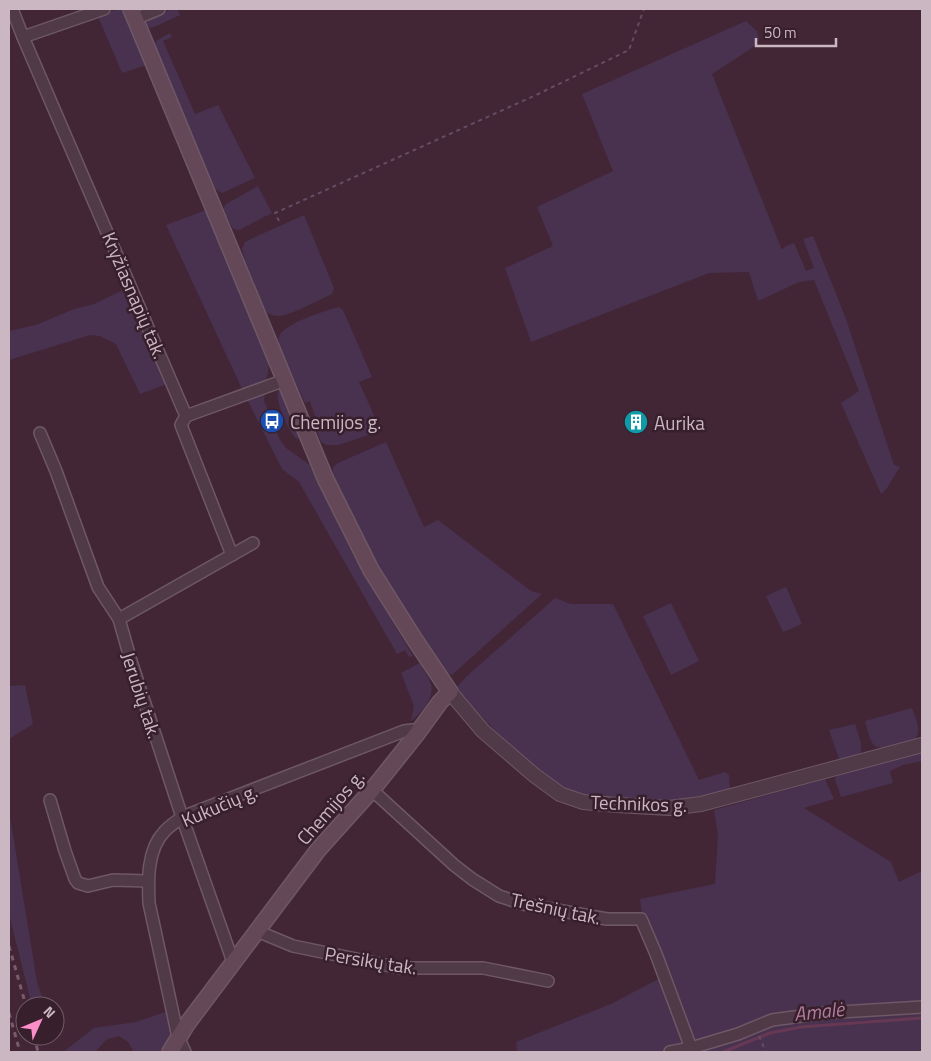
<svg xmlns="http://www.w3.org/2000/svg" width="931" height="1061" viewBox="0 0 931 1061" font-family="'Titillium Web',sans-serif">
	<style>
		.green { fill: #49324f }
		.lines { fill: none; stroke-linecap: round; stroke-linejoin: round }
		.stream { stroke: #663853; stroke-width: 3 }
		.minor-casing { stroke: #6e5865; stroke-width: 14 }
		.tertiary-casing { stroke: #6e5865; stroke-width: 16 }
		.secondary-casing { stroke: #6e5865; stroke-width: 18 }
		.path { stroke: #644d64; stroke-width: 2; stroke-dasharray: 4 4; stroke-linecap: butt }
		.minor { stroke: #513a47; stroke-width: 11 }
		.tertiary { stroke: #513a47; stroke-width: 14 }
		.secondary { stroke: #644857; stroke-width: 15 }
		.rail { stroke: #785c6c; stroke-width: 3; stroke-dasharray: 5 5; stroke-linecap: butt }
		.labels { text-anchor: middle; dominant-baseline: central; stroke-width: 5; stroke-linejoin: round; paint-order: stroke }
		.street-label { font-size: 19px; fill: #cbb7c2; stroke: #371f2c }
		.poi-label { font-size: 19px; fill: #cbb7c2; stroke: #371f2c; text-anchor: start }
		.water-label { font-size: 20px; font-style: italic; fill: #b27e9d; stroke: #371f2c }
	</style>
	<rect width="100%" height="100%" fill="#422636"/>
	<g class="green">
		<path d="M122,9l24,56 -24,8 -25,-59z"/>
		<path d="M172,9h5l3,6 -26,12 -4,1 -4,-2c2,-10 17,-13 26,-17z"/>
		<path d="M746,21l11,10 2,9 -7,8 -40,26 70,176 4,-4 8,-3 12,28 8,-3 -11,-29 10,-3 33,83 48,146 6,2 -13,21 -6,6 -40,-91 18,-12 -45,-111 -15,2 -41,19 -9,-29 -40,1 -178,69 -26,-74 48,-22 -16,-39 76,-36 -31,-77z"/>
		<path d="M170,33l2,4 -9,4 32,73 23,-9 37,73 -33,15 -8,-5 -59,-143 1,-4z"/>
		<path d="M258,186l14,27 -33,17 -6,-1 -10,-20 3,-5z"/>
		<path d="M206,210l63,153 -1,11 -3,8 -22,9 -77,-166z"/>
		<path d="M304,215l30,73 -2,6c-11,5 -44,23 -55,22 -4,0 -7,-2 -11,-4l-21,-52 -3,-11 3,-7 8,-4z"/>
		<path d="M131,286l41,96 -32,12 -24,-50 -16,-8 -10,-1 -81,25v-29l27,-6 38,-16 20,-5z"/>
		<path d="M339,307l4,3 29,67 -13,5 22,49 -43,14h-11l-6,-3 -8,-20h4l-7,-21 -5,2 -26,-58c0,-3 -1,-6 0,-8 3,-13 48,-27 60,-30z"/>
		<path d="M278,391l6,4 16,40v3l-3,1c-7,-4 -23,-40 -19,-48z"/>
		<path d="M265,393l-1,8 16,39 6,8 24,17 43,90 60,101 -4,1 -4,-7 -8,4 -98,-172 -17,-13 -35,-70z"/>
		<path d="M386,442l38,85 14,-7 93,71 11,3 -90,81 -6,-2 -66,-103 -47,-95v-8l5,-4z"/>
		<path d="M786,587l16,37 -19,8 -17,-36z"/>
		<path d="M555,598l16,6h42l86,176 26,-8 4,3 1,15c-43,11 -69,13 -113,9 -17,-2 -33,-3 -48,-10 -39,-17 -84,-69 -113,-101l11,-12z"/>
		<path d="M671,603l28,58 -28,14 -28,-59z"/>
		<path d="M420,663c3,7 9,14 11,21 4,14 -10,29 -20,37l3,-15 -13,-33z"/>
		<path d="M25,685l8,39 -24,15v-53z"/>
		<path d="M912,708c3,9 11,23 3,31 -9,3 -36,14 -42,5 -4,-6 -6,-16 -8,-23z"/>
		<path d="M855,724l6,19v9l-3,3 -19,4 -10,-29z"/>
		<path d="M922,751v10l-19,4 -13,6 3,12 -52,14 -6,-17 1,-4z"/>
		<path d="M825,779l9,20 -30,9 87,54 8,20 23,-11v181h-405l-1,-10 95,-38 53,-28 -22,-62 -2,-15 75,-15 3,-49 -4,-25z"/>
		<path d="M9,810l28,172 8,24h-13l-23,-92z"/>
		<path d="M168,1011l6,21 -11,20h-29l-6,-10 -9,-6 -12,3 -12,13h-32l31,-24 42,-6z"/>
	</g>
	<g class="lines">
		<path class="stream" d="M723,1052l47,-19 31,-6 121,-9"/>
		<g class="minor-casing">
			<g id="minor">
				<path d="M12,9l11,28"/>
				<path d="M104,9l-81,28 163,379 -5,9 51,130"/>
				<path d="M135,19l24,-10"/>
				<path d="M186,416l99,-36"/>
				<path d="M40,433l16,38 42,116 21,32 12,42 51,156 51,145"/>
				<path d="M119,619l134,-76"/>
				<path d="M372,790l82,75 18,14 27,17 24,8 84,15h34l15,35 35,94"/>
				<path d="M50,800l15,51 10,28 3,4 10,3 25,-6 35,1"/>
				<path d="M257,931l36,15 107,22h83l65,13"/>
				<path d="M185,1052l-7,-15 -29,-134c-1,-23 -2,-53 15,-71 5,-6 12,-10 18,-15l222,-86 8,-1 4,5"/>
				<path d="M670,1052l21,-4 47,-14 34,-14 52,-7 98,-6"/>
			</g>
		</g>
		<g class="tertiary-casing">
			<path id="tertiary" d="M450,692l33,39 51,44 26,19 23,8 34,3 52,3 32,-4 221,-59"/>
		</g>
		<g class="secondary-casing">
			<path id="secondary" d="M131,9l195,471 45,90 44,70 35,52 -10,10 -24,33 -44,55 -54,60 -131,174 -17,28"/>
		</g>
		<g class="path">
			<path d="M279,221l-4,-8 261,-118 93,-45 15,-41"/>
			<path d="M759,1036l7,16"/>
		</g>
		<use href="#minor" class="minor"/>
		<use href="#tertiary" class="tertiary"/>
		<use href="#secondary" class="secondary"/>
		<g class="rail">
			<path d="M9,946l17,60"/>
			<path d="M9,1013l11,39"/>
			<path d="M34,1036l4,16"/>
		</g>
	</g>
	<defs>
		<g id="bus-disc" transform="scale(1.25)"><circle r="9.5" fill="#1a4fb4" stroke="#371f2c"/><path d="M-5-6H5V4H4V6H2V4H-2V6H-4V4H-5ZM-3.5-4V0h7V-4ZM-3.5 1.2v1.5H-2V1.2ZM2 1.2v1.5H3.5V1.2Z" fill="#fff"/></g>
		<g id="building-disc" transform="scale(1.25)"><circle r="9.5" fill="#0f9aa8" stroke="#371f2c"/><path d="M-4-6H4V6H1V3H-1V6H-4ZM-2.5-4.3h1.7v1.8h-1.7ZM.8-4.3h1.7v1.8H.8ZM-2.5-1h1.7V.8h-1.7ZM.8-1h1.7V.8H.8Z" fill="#fff"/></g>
	</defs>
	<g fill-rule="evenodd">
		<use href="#bus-disc" x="272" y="421"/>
		<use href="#building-disc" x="636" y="422"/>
	</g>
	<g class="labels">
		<g class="street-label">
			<text transform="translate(135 295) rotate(67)">Kryžiasnapių tak.</text>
			<text transform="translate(142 695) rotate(72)">Jerubių tak.</text>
			<text transform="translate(639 803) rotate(2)">Technikos g.</text>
			<text transform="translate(219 805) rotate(-23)">Kukučių g.</text>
			<text transform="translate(330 807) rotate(-49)">Chemijos g.</text>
			<text transform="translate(556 908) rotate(12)">Trešnių tak.</text>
			<text transform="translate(371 960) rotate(9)">Persikų tak.</text>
		</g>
		<g class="poi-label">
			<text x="290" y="421">Chemijos g.</text>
			<text x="654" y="422">Aurika</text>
		</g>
		<g class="water-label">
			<text transform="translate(819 1011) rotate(-6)">Amalė</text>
		</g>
	</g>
	<rect width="931" height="1061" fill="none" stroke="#cbb7c2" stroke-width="20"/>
	<g transform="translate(40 1021) rotate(46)"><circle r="24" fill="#371f2c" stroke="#725c68"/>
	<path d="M0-4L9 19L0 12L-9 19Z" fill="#f98ec8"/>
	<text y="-8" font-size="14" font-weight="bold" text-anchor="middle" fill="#cbb7c2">N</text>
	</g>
	<path d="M756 38v8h80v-8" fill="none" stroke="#cbb7c2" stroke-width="2.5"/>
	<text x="764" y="38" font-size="15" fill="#cbb7c2" stroke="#371f2c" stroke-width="4" paint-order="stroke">50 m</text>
</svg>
